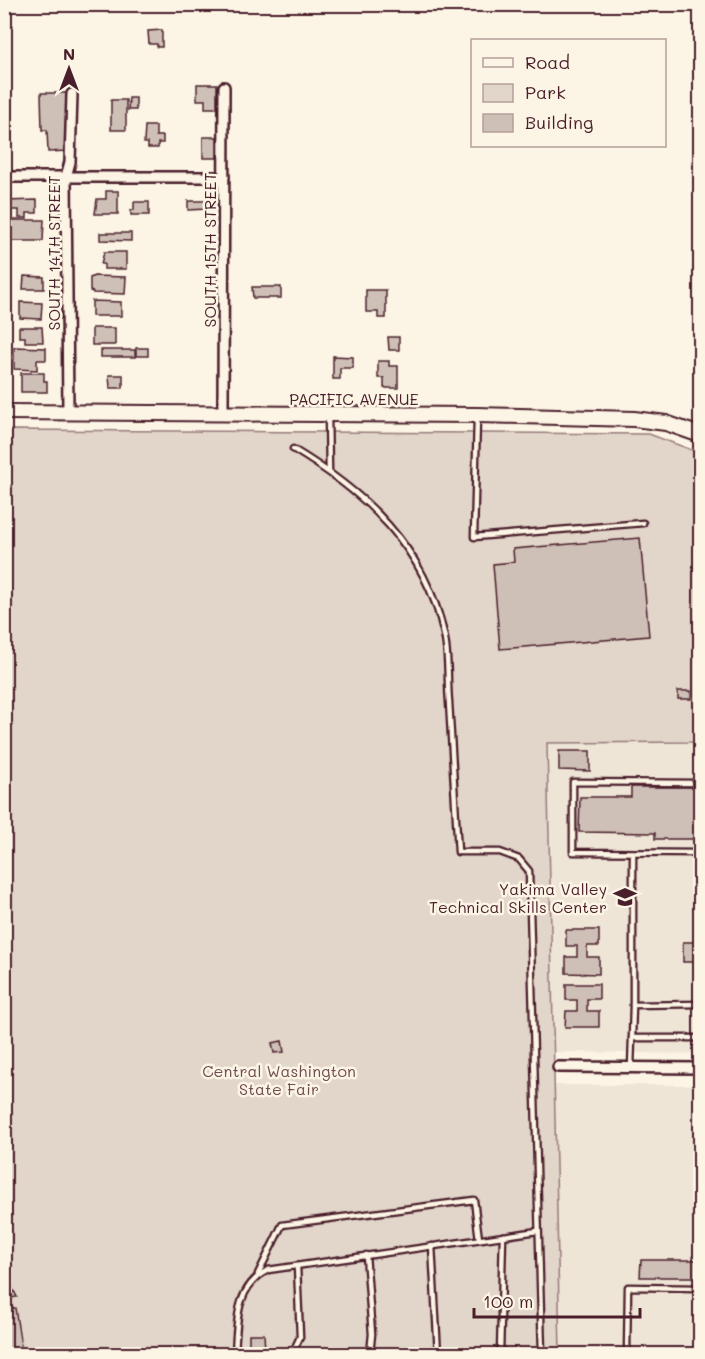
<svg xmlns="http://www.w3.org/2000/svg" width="705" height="1359" viewBox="0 0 705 1359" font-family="Mali,sans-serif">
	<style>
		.built { fill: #eee5d7 }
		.green { fill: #e2d5ca; stroke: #967a7a; stroke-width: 1.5 }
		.building { fill: #cfc0b7; stroke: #4a1f2b; stroke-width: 1.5 }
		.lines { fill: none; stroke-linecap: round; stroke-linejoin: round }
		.lane-casing { stroke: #4a1f2b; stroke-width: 9 }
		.street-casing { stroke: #4a1f2b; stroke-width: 14 }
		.secondary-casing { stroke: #4a1f2b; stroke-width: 18 }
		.lane { stroke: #fcf5e5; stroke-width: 4.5 }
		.street { stroke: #fcf5e5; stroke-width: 9 }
		.secondary { stroke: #fcf5e5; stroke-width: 14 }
		.labels { text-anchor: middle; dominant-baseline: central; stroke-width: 5; stroke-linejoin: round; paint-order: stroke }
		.street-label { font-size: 16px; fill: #4a1f2b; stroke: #fcf5e5 }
		.poi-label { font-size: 16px; fill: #4a1f2b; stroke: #fcf5e5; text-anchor: end }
		.park-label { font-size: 16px; fill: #704c53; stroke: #fcf5e5 }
	</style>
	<rect width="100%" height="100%" fill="#fcf5e5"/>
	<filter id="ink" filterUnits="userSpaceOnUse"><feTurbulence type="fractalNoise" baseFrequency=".0167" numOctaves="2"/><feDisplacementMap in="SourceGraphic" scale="12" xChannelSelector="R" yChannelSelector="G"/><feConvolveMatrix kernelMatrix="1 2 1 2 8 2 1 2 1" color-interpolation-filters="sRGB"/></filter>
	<g filter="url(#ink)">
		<g class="built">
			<path d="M547,742h153v312l-146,-2z"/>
			<path d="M554,1085h146v269h-140z"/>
		</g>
		<path class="green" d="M5,430l644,4 51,19v289l-153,1 13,611h-555z"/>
		<g class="building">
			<path d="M162,30v17h-5v-3h-8l-1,-13z"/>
			<path d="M197,84h20v24h-12v-8h-8z"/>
			<path d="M41,93h25l1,58 -19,1 -1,-22h-5z"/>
			<path d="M129,98h7v12h-8z"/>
			<rect x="111" y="100" width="15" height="30"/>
			<path d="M145,126h11v10h7v7h-5v5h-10v-5h-4z"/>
			<rect x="203" y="137" width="14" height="21"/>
			<path d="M106,191h12v23h-23l2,-15h9z"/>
			<path d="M37,200v13h-10v5h-8v-8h-15v-9z"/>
			<path d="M188,201h19v8l-19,1z"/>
			<path d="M134,202h15v13h-18v-5h3z"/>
			<path d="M10,220h34l-1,21h-33z"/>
			<path d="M100,233h31v8l-31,-1z"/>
			<path d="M104,252h22v17h-22v-5h-3z"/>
			<path d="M24,276l20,1v12h-21z"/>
			<path d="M94,276l32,1 -1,17 -32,-1v-1l-3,-1v-13z"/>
			<path d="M252,287h29v11h-28z"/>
			<path d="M366,290h20v28h-8v-6h-12z"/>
			<path d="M92,301l29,1v14h-29z"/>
			<path d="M20,302l22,1 -1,16 -21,-1z"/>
			<path d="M19,327h23l1,15h-18v-5h-6z"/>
			<rect x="92" y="328" width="23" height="17"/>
			<path d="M388,337h11v13h-10z"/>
			<path d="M14,347l32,1v12h-9v10l-23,-1z"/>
			<rect x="136" y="348" width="12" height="8"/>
			<rect x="101" y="350" width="34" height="7"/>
			<path d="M333,356l20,1v11h-13v11h-7z"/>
			<path d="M378,361h11v5h9v22h-14v-10h-6z"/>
			<path d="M21,373h23v8h3v11h-26z"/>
			<path d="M109,375h14v13h-13z"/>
			<path d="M640,538l9,98 -149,13 -7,-85 21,-2 -1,-13z"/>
			<rect x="678" y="691" width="13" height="8"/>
			<path d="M559,751h31v20l-31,-1z"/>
			<path d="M631,787h69v52h-45v-6l-76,-1 1,-35h51z"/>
			<path d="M695,892h5v82v-12h-17v-20h12z"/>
			<path d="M566,930h33v16h-12v11h12v17l-33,-1v-16h11v-11h-11z"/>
			<path d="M566,984h33v15h-12v12h12v16h-34l1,-16h11v-11h-11z"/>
			<path d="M282,1041l2,11 -10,1 -2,-10z"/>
			<path d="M641,1260h59v17h-60z"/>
			<path d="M4,1272l13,25 -13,2z"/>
			<path d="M15,1308l7,44 -15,2 -3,-11v-34z"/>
			<path d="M249,1334h15l1,17 -16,1z"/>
		</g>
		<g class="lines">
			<g class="lane-casing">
				<g id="lane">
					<path d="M328,416l1,55"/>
					<path d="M477,418l-3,119 169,-14"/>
					<path d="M293,449c73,44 132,98 151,185 5,21 3,46 5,68 3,50 6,100 9,150h42l19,7 10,12 13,483"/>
					<path d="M700,783l-127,-1v70l127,1"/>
					<path d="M700,1004l-67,1 -1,33h68"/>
					<path d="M633,1005v-152"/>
					<path d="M631,1068l1,-30"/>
					<path d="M432,1246l6,108"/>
					<path d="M366,1255l6,79 -2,20"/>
					<path d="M258,1274l24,-49 192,-25 5,39"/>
					<path d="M235,1354c2,-32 0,-67 33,-84l270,-39"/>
					<path d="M292,1354l8,-17 -3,-71"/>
					<path d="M500,1354l3,-118"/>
					<path d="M627,1354l1,-67 72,1"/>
				</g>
			</g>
			<g class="street-casing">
				<g id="street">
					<path d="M4,177h220"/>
					<path d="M68,413l-2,-236 4,-15 2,-68"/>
					<path d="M223,414l1,-327"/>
					<path d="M558,1067l142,1"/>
				</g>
			</g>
			<g class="secondary-casing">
				<path id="secondary" d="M4,412l473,3 157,4 32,4 34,12"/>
			</g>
			<use href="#lane" class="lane"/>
			<use href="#street" class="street"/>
			<use href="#secondary" class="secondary"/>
		</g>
	</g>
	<defs>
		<g id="school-bare" transform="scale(1.8)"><path d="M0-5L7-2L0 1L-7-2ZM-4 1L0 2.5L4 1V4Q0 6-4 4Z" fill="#4a1f2b" stroke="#fcf5e5" stroke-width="2.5" paint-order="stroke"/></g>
	</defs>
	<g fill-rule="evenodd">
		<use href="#school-bare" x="625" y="897"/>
	</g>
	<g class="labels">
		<g class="street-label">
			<text transform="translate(209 250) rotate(-90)">SOUTH 15TH STREET</text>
			<text transform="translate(53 253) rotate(-90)">SOUTH 14TH STREET</text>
			<text x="354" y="398">PACIFIC AVENUE</text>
		</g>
		<g class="poi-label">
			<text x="607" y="888">Yakima Valley<tspan x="607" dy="18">Technical Skills Center</tspan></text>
		</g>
		<g class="park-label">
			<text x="279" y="1070">Central Washington<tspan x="279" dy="18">State Fair</tspan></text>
		</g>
	</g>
	<rect width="705" height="1359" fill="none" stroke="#fcf5e5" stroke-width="24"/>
	<rect x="12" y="12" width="681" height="1335" fill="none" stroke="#4a1f2b" stroke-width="2" filter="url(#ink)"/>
	<rect x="471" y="39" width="195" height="108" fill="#fcf5e5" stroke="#b59f9b" stroke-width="1.5"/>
	<rect x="483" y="58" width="30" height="9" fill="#fcf5e5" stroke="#b59f9b" stroke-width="1.5"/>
	<text x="525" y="69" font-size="18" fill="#4a1f2b">Road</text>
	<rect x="483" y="84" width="30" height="18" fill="#e2d5ca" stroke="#b59f9b" stroke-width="1.5"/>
	<text x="525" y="99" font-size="18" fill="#4a1f2b">Park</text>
	<rect x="483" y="114" width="30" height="18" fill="#cfc0b7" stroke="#b59f9b" stroke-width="1.5"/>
	<text x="525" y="129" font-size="18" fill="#4a1f2b">Building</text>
	<g transform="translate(69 69)" stroke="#fcf5e5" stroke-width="4.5" paint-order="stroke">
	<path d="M0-4.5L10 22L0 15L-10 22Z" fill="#4a1f2b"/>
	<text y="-9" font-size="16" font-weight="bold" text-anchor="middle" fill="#4a1f2b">N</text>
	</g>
	<path d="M474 1308v9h166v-9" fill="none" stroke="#4a1f2b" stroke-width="3"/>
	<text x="483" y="1308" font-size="18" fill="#4a1f2b" stroke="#fcf5e5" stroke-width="4.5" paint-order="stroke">100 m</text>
</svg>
